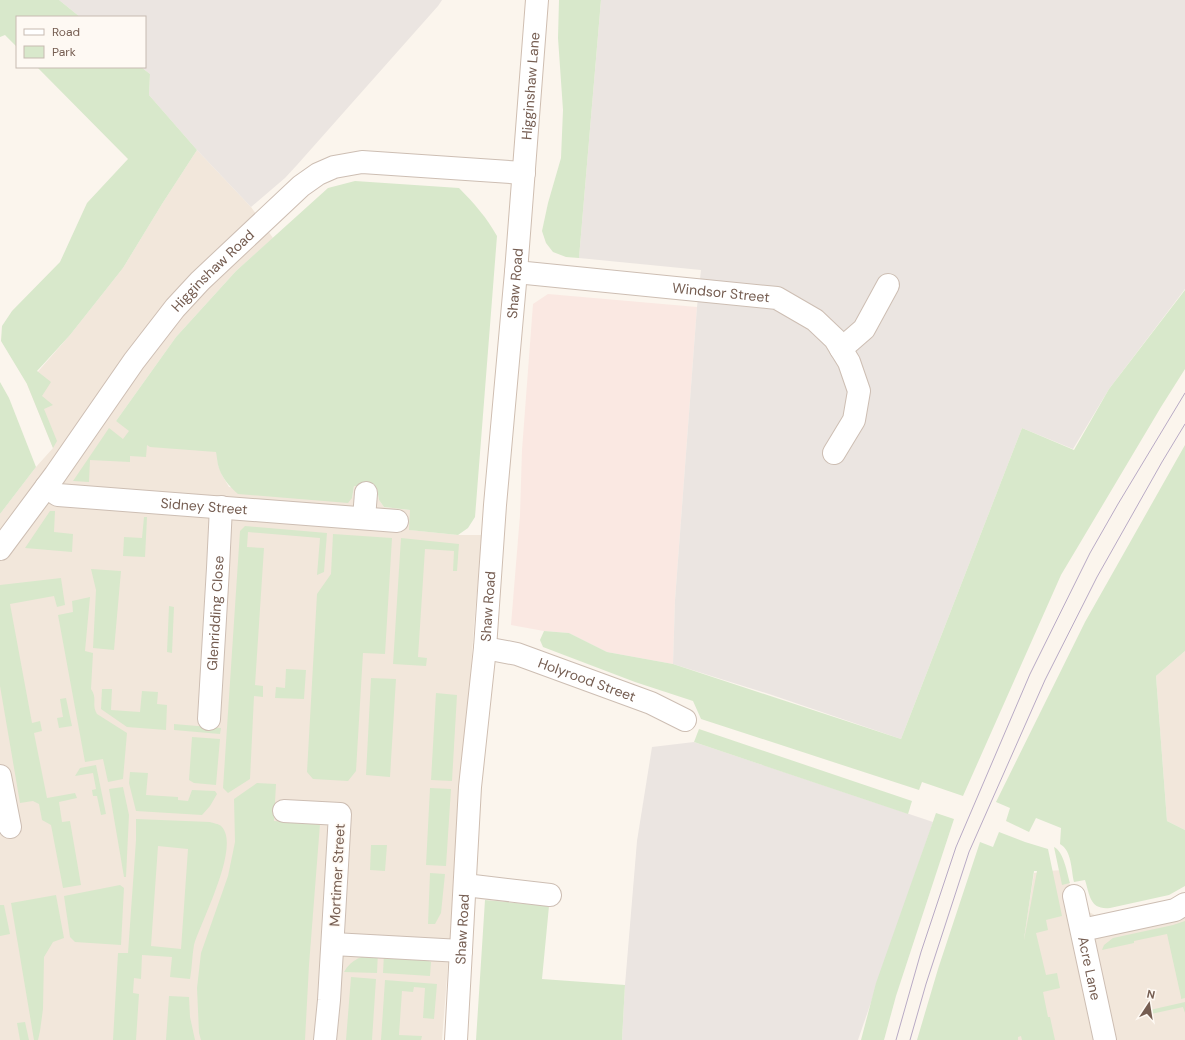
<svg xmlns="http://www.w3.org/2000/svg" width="1185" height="1040" viewBox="0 0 1185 1040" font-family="'DM Sans',sans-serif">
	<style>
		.residential { fill: #f2e7db }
		.commercial { fill: #fae8e2 }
		.industrial { fill: #ebe5e1 }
		.green { fill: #d8e8cb; fill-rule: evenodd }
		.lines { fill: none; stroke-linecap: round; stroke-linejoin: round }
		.minor-casing { stroke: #cdbeb3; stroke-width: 24 }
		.secondary-casing { stroke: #cfbeb1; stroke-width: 24 }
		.minor { stroke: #fff; stroke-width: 22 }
		.secondary { stroke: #fff; stroke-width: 22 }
		.tram { stroke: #b8aac5; stroke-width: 1 }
		.labels { text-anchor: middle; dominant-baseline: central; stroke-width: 3; stroke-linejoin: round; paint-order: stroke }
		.street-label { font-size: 14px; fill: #755d51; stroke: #fef9f3 }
	</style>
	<rect width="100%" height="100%" fill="#fbf5ed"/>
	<g class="residential">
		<path d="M197,150l54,57 22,31 -37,33 -60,66 -60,84 101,31 1,13 4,10 7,12 123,11 2,-12 23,3 2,11 5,7 26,3v20l48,5h24l-8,90 -5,75 -27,340h-442v-526l36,-47 17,-19 -26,-64 43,-49 53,-67 39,-64z"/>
		<path d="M1185,651v179l-18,-9 -11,-145z"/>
		<path d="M1063,870l18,38 20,10 84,-20v142h-226l62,-83 13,-84 13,-2z"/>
	</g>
	<path class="commercial" d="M548,294l149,13 -22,293 -2,64 -66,-12 -38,-19 -25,-2 -33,-6 9,-110 2,-65 11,-146z"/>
	<g class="industrial">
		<path d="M59,0h383l-4,6 -141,159 -12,13 -34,29 -54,-57 -48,-55 1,-21 -9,-7h4v-50h-65z"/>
		<path d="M601,0h584v289l-76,100 -36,60 -51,-21 -121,311 -129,-44 -99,-31 2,-64 22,-293 4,-37 -122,-12z"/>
		<path d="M694,742l239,80 -75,218h-236l3,-55 12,-144 15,-94z"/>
	</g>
	<g class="green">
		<path d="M0,0h59l21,17h-63v30l-12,-12 -5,2z"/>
		<path d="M559,0h42l-22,258 -13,-1 -13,-5 -7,-9 -4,-12 6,-28 13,-45 2,-48 -5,-72z"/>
		<path d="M37,67h104l9,7 -1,21 48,55 -35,54 -39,64 -53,67 -33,36 14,11 -9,14 11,9 -9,4 13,32 -4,7 -26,-64 -26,-43 1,-15 10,-15 48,-49 27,-59 41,-44z"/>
		<path d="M355,181l104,7c15,15 28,30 38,48l-22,281 -7,11 -10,7 -49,-5 1,-20 -26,-3 -5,-7 -2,-11 -23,-3 -2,12 -4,5 -110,-9c-9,-8 -17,-17 -20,-29 -1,-4 -1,-9 -2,-13l-66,-5 -3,-2 -1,12 -16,-1v6l-40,-2 -1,22 -16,-1 36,-53 14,11 6,-8 -13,-10 60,-84 60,-66 92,-83z"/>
		<path d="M1185,290v79l-24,38 -100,168 -98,221 -41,-14 -3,8 -218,-71 -8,-18 -58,-19 -92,-35 -3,-7 4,-9 25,2 38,19 66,12 228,75 121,-311 52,22 35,-61z"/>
		<path d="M0,382l9,16 27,69 -36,47z"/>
		<path d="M1185,445v206l-29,25 11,145 18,9v56l-16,9 -59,13c-20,2 -20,-12 -25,-28l-11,2c-3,-13 -2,-31 -14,-38l1,-16 -25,-10 -7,14 -23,-11 4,-13 -14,-6 89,-180z"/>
		<path d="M50,511h5l-1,21 19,2 -1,18 -47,-4z"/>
		<path d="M144,517h3l-2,40 -22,-1 1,-19 18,1z"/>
		<path d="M245,526l82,7 -3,39 -7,3 3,-37 -72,-6 -1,15 17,1 -9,137 8,1v11l-9,-1 -4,83 -22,14 -5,-5 17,-257z"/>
		<path d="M333,534l59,4 -7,116 -22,-1 -7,118 -8,10 -35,-2 -6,-7 10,-178 14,-20z"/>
		<path d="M401,538l58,6 -2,27h-4l1,-20 -29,-2 -7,108 9,1 -1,8 -33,-2z"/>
		<path d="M91,569l30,2 -7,79 -21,-2 3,-58z"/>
		<path d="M61,578l4,27 -8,2 -3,-11 -44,8 22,119 8,-2 2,10 -8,2 13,65 28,-5 2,5 -18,4 3,20 8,-1 11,64 -18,3 -12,-63 -9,-5 -3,-16 -6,-3 -13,2 -20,-117v-101z"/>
		<path d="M90,597l-5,54 8,2 -2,36c7,10 0,15 6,25l30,19 -4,46 -15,3 -5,-23 -18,3 -27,-147 15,-3 -1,-11z"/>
		<path d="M169,606l5,1 -2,46 -5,-1z"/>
		<path d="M286,669l20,1 -2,29 -29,-1 1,-11 9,1z"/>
		<path d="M371,678l25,1 -6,98 -24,-2z"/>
		<path d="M102,689h10l-1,21 29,2 2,-21 16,1 -1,12 10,1 -1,25 -39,-3 -26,-18z"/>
		<path d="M436,693l21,2 -5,86 -21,-1z"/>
		<path d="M66,698l6,28 -13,2 -2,-10 6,-1 -3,-18z"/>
		<path d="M174,724l47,4 -1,6 -46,-4z"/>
		<path d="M699,729l213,72 -4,13 -214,-72z"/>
		<path d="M192,737l28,2 -4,46 -22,-2 -5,-3z"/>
		<path d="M96,765l10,49 -5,1 -4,-19h-4l-1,-6 4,-1 -3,-16 -18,3 5,-8z"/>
		<path d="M130,772l18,1 -2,22 32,2v3l10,1 4,-11 23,1 2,3 -7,12 -8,9 -66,-4 -7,-28z"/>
		<path d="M257,783l19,1 -2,37 46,3 -11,141 -4,75h-104l-2,-7 -2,-45 4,-35 27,-77 7,-34 -1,-43z"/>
		<path d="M123,787l6,28 -3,62h-2l-15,-88z"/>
		<path d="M430,788l21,1 -5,77 -20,-1z"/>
		<path d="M936,813l18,6 -58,177 -12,44h-23l15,-57z"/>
		<path d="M136,819l74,3c3,1 9,2 11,4 21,19 -21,97 -27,119 -2,11 -2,23 -4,34l-20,-2 2,-20 -30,-2 -1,24 -7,-1 -1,15 6,1 -3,46h-23l5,-87h10l8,-113zM158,846l30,3 -7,100 -30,-3z"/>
		<path d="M999,832l26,10 23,7 14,67 -16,4 2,10 -12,3 10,42 11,-2 3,15 -17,4 5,25h2l5,23h-33l-1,-4 -3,1v3h-101l21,-71 42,-127 13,5zM1034,871h3l-13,69v-1z"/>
		<path d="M371,845h16l-2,26 -15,-1z"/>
		<path d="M1054,847c10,5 13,26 16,36l-8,2z"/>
		<path d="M430,873l15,1 -4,39 -6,11h-7z"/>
		<path d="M120,885l4,3 -3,57 -46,-3 -5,-5 -6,-41z"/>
		<path d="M56,895l8,43 -11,4 -9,15 -1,52 -3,22 -2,9h-4l-23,-137z"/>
		<path d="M485,900l64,6 -7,73 83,6 -3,55h-146z"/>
		<path d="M0,905h4l6,29 -10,2z"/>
		<path d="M1185,921v77l-4,1v-2l-14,-63 -33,7v2l-32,7 2,-5 9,-7 60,-13z"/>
		<path d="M378,952l-1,21 -33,-1c7,-13 20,-17 34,-20z"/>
		<path d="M384,953l37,5 10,4 -1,14 -47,-3z"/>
		<path d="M351,977l25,2 -4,61h-26z"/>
		<path d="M385,980l52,4 -3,35 -11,-1 2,-30 -11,-1 -1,5 -11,-1 -3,44 23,1 -1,4h-40z"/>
		<path d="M169,996l20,1 1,20 5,23h-29z"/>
		<path d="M1185,1002v11l-2,-6 -32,7 -1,-4z"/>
		<path d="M25,1022l4,18h-9l-3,-17z"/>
	</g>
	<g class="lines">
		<g class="minor-casing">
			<g id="minor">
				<path id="s1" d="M516,272l261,26 38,22 20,19 6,10 8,13 10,29 -5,29 -20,33"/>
				<path d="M841,349l23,-20 24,-44"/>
				<path id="s2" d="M46,487l12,8 339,26"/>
				<path d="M364,518l2,-25"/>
				<path id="s3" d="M0,549l55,-74 79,-114 41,-53 25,-27 101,-95 17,-12 16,-7 28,-5 162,11"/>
				<path id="s4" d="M485,648l32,6 134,49 34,17"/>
				<path id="s5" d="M209,719l9,-151 3,-61"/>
				<path d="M0,776l10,51"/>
				<path d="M284,811l56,3 -11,186 -4,40"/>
				<path d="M465,885l85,10"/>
				<path id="s6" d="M1074,896l31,144"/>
				<path d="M1082,930l93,-20 10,-6"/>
				<path d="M333,944l128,7"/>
			</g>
		</g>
		<g class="secondary-casing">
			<g id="secondary">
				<path id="s7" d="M456,1040l14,-253 15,-139 10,-143 21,-233 21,-272"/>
			</g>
		</g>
		<use href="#minor" class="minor"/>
		<use href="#secondary" class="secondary"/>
		<g class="tram">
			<path d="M896,1040l25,-88 35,-105 74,-173 60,-121 28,-49 67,-111"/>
			<path d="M910,1040l16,-56 43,-132 76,-172 52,-103 65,-115 23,-38"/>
		</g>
	</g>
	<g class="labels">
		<g class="street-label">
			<text stroke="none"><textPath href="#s7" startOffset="957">Higginshaw Lane</textPath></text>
			<text stroke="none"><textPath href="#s3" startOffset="351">Higginshaw Road</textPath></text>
			<text stroke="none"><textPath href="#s7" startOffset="759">Shaw Road</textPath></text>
			<text stroke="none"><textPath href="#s1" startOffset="206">Windsor Street</textPath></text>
			<text stroke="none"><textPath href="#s2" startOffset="161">Sidney Street</textPath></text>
			<text stroke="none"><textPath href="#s7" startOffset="435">Shaw Road</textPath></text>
			<text stroke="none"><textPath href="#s5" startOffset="106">Glenridding Close</textPath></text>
			<text stroke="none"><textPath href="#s4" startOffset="107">Holyrood Street</textPath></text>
			<text transform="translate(337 875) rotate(-87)">Mortimer Street</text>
			<text stroke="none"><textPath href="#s7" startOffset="111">Shaw Road</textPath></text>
			<text stroke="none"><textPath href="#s6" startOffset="74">Acre Lane</textPath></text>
		</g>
	</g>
	<rect x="16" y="16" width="130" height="52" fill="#fef9f3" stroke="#c7bbb2"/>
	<rect x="24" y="29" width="20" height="6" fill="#ffffff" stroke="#c7bbb2"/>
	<text x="52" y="36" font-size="12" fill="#755d51">Road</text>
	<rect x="24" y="46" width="20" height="12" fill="#d8e8cb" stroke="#c7bbb2"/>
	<text x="52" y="56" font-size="12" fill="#755d51">Park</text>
	<g transform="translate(1149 1004) rotate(12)" stroke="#fef9f3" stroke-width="3" paint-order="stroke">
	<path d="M0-3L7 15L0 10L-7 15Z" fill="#755d51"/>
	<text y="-6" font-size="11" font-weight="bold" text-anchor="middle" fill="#755d51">N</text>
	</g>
</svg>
